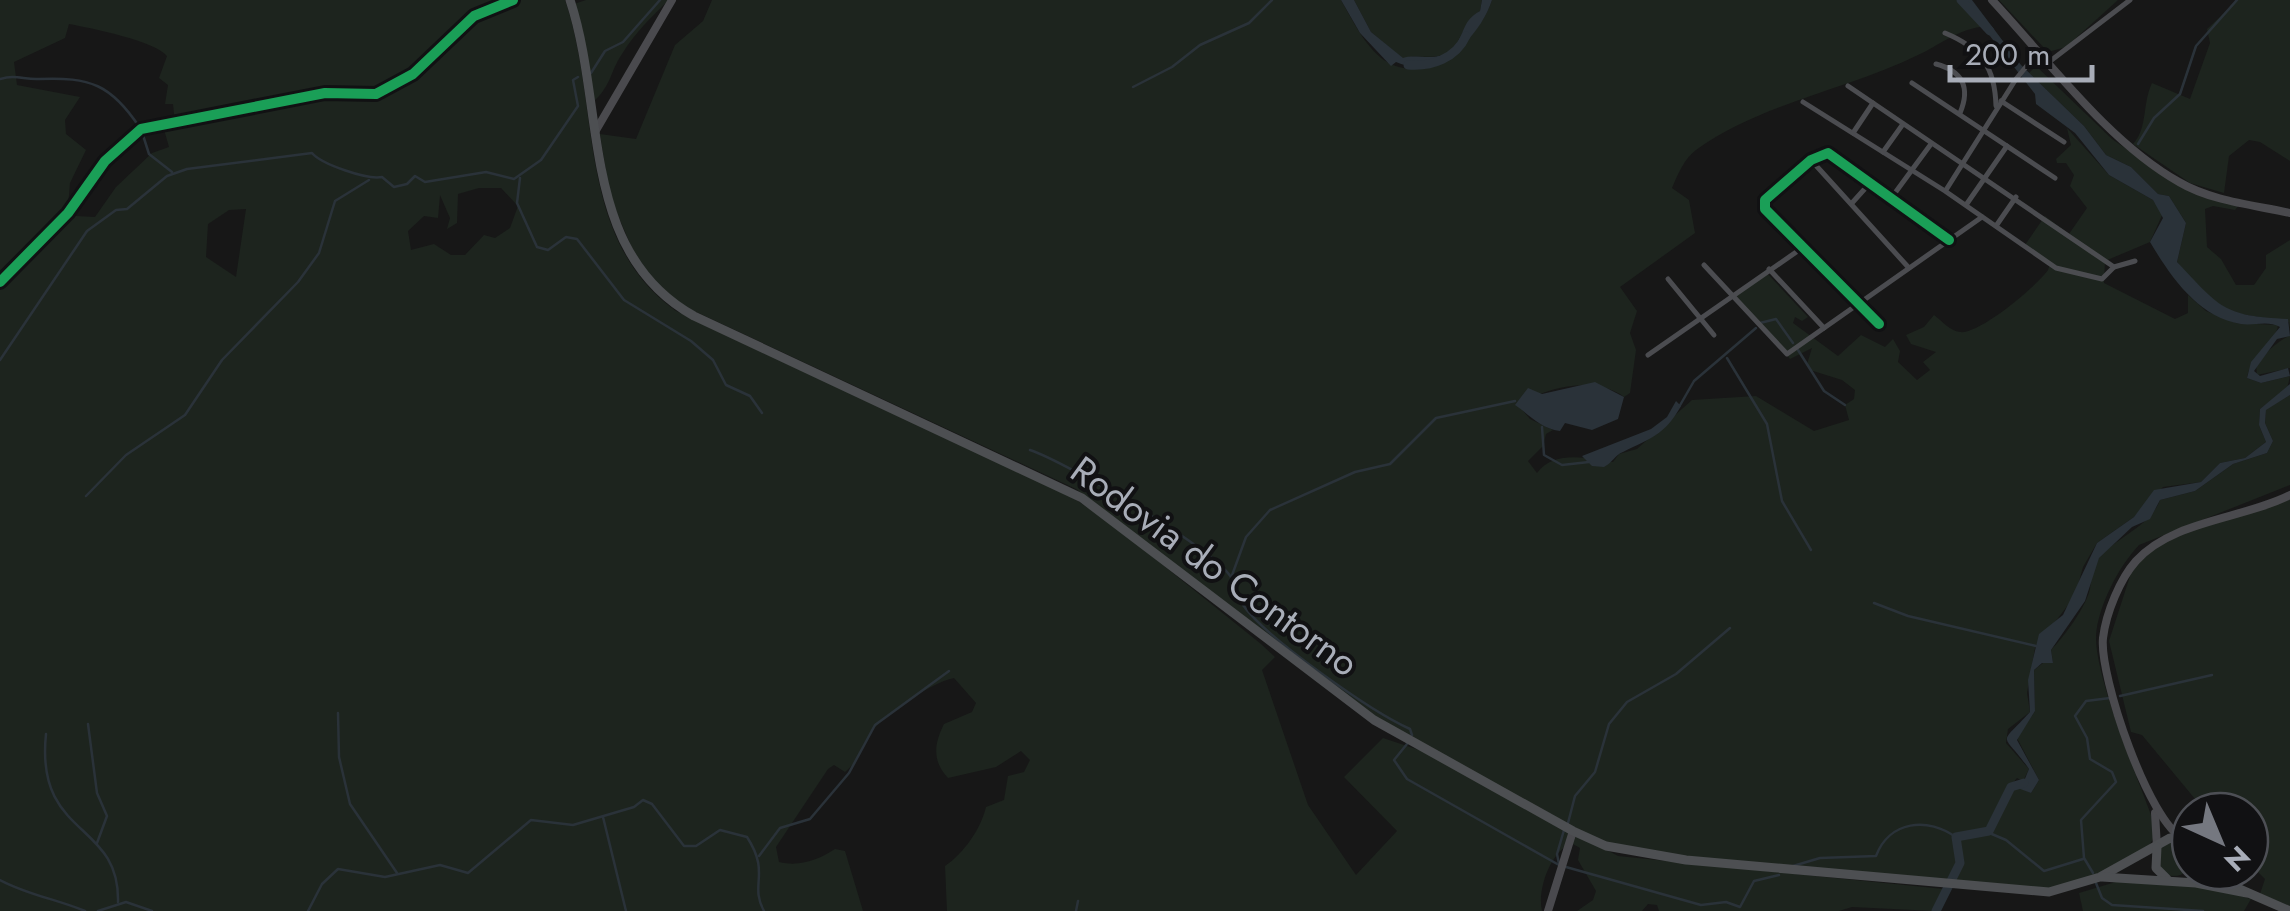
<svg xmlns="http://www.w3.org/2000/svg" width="2290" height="911" viewBox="0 0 2290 911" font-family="Jost,sans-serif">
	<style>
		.green { fill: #1d241e; fill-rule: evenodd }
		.water { fill: #2a3239 }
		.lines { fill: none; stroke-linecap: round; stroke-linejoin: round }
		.stream { stroke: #2a3239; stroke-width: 2.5 }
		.river { stroke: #2a3239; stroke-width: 9 }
		.street { stroke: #4b4c50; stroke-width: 5 }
		.secondary { stroke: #4a4a4e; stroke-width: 8 }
		.primary { stroke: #4d4f52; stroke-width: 9 }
		.cycleway-casing { stroke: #111113; stroke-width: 16 }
		.cycleway { stroke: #1a9f57; stroke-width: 10 }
		.labels { text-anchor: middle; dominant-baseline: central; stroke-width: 8; stroke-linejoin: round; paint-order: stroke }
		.street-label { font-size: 38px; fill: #a8adb8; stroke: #111113 }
	</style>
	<rect width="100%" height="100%" fill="#171717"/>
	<g class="green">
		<path d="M0,0h565c36,105 10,239 111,311l389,181 52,36 144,116 14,13 -13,13 46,135 48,70 41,-44 -53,-54 39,-39 39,13 196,105 326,33 -10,22 -82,-4 -13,4h-180l-2,-6 -9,-1 -6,7h-65l16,-11 3,-9 -18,-31 2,-12 -9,-5c-21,10 -34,47 -29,68h-595l-2,-45c18,-12 36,-37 41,-59l18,-7 4,-24 16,-4 6,-12 -9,-9 -25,16 -48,11c-16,-17 -14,-34 -4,-54l28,-12 4,-9 -22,-25c-24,5 -74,38 -87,60 -8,13 -9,24 -22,34l-11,-7 -6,4 -52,78 3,15c20,5 39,-2 56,-13l10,2 18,60h-863zM69,24c22,4 86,17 98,32l-8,22 9,7 -3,19h8l2,19 -12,3 6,21 -17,6 -36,34 -21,30 -19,-1 -8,-9 2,-24 16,-33 -20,-16 -1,-14 15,-23 -63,-12 -3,-23 51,-24zM479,188h22l17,18 -8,22 -15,10 -11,-3 -19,20h-14l-17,-11 -23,6 -3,-19 16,-15 14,2 2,-23 10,23 -3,11 10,-6 1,-29zM246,209l-10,68 -30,-20 2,-33 21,-14z"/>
		<path d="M586,0h83c-18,17 -34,33 -47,54 -12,18 -11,32 -28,47l-12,-74 -8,-23z"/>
		<path d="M712,0h629c12,21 25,49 46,62 40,24 92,-22 105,-62h470l21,22 -3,5c-25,4 -42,19 -62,28 -71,35 -157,48 -222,95 -12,9 -18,24 -24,38l17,12 6,33 -75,54 17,24 -7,22 6,17 -6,43 -6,4c-27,-21 -80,-11 -105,9l11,13 23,11 -7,4 -3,12 -15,15 9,12c18,-24 52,-14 76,-11l6,-8 18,-5 55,-49 64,-4 58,35 35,-11 -4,-15 9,-6 1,-9 -13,-10 -32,-10 -3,-6 5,-16 -22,11 -56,-65 31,-23 43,46 -6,4 -7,-4 -2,6 45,33 23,-21 24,12 8,-8 7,12 -2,11 19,18 13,-10 -7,-8 13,-10 -25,-8 -5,-9 18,-8 10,-12c8,6 16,16 26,17 18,3 76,-45 88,-62l2,-6 -25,-19 20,-29 24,18 18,-26 -17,-22 4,-11 -8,-12h-9l-1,-4 15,-14 -4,-17 42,47 44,25 10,13 -13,29 -45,19 -1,22 71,36 13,-6v-18l18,16 30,12 42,2c-1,17 -28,31 -31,53l14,5 29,-7 -3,13 -27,20 -1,16 7,17 -21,16 -25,5 -19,19 -38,5 -29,30 -37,26 -14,24 -8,29 -40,52 -8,45 3,19 -22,17 -2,14 23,26 -6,12 -6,-3 -5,6 19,9 8,-13 -22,-42 18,-27 -1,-41 9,-7h10l-2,-13c13,-13 35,-43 39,-61 2,-12 0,-20 8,-30 19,-23 52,-32 62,-59l35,-9 38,-27 34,-11 6,-12 -8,-18 1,-14 24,-14v90l-151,60c-20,21 -41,61 -43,91 -1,42 43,145 58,187v14l-9,16 -85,37 -402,-36 -60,-14 -216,-118 -306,-233 -397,-185 -37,-33 -32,-74 -10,-63 36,5 39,-94 28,-24z"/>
		<path d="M1354,0h128l-2,11c-17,10 -15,26 -29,39 -14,13 -35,2 -48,9l-32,-27z"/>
		<path d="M1999,0h119l-52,47 -18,5z"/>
		<path d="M2238,0h52v161l-30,-19 -11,-2 -20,16 -5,37 -34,-10 -57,-39c15,-16 9,-40 19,-61l38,16 20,-56 -3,-14z"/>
		<path d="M2036,66l76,73 59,41 70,23 -6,7 -22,-4 -8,3 2,38 14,12 15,26h18l12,-17v-13l24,-15v90l-1,-8 -60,-10 -27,-20 -25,-30 9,-39 -17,-27 -11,-2 -27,-27 -25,-12 -22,-29 -55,-53z"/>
		<path d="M2290,335v33l-33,7 -1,-10c11,-15 20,-22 34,-30z"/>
		<path d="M2290,495v411l-30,-12 5,-15 -15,-15v-53h-45l-63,-76 -11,-3 -22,-91 24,-74 28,-25z"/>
		<circle cx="2174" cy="858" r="18"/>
		<path d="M2119,881l82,4 50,14 -7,12h-161l-4,-18z"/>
	</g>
	<g class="water">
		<path d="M1341,0h13l17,32 32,26c13,-5 34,5 48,-8 15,-14 9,-28 29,-39l2,-11h10c-12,37 -55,81 -96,62l-5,4 -31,-33z"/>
		<path d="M1962,0h10l49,65 63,61 22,29 25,12 27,27 11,2 17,27 -9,39c43,45 45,54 111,57l2,17 -13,3 -23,32 6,5 28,-8 2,8 -29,7 -14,-5 4,-16 29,-35c-13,-7 -25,-1 -39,-3 -43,-7 -70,-47 -91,-82l13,-24 -10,-18 -44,-25 -34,-42 -39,-29 -1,-10z"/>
		<path d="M1595,382l29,15 -6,22 -26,11 -27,-7 -5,8c-20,-3 -30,-16 -45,-26l13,-17 14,6z"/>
		<path d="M2290,384v11l-24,15 -1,13 8,18 -6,12 -34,11 -38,27 -35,9 -10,19 -18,8 -33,31 -14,43 -34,49 2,13h-11l-8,7 1,41 -18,29 22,40 -8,13 -16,-6 -2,-5 11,-1 5,-12c-27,-39 -32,-21 1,-57l-2,-32 11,-46 24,-19 34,-72 37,-26 20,-27 47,-8 19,-19 25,-5 21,-16 -7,-17 1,-16z"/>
		<path d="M1676,401l5,5c-17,30 -31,32 -58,46 -8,3 -11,11 -19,15l-12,-1 -10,-10 69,-27 16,-12z"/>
	</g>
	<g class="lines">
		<g class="stream">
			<path d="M591,73l14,-22 18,-9 37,-42"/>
			<path d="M0,79c16,-5 24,1 39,0 51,-2 72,5 101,49"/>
			<path d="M1133,87l39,-20 28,-22 49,-22 23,-23"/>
			<path d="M142,132l7,22 23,18"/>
			<path d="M2138,144l16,-26 26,-24 16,-48 41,-46"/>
			<path d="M520,178l-3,25 20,44 11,3 18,-13 11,2 47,61 67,41 22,19 13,25 24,11 12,17"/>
			<path d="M1760,323l16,-4 17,24"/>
			<path d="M1798,350l26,41 21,14"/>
			<path d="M1727,358l40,66 15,77 29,49"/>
			<path d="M0,360l87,-129 29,-21 11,-1 40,-33 20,-7 125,-16c9,11 55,27 70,24l12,10 13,-3 8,-8 10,6 61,-10 28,7 27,-19 37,-54 -5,-26 5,-3"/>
			<path d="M1679,407l15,-26 62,-53"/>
			<path d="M1542,427l2,28 18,10 27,-3"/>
			<path d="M1030,450c36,12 181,97 201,127 5,8 6,20 12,28 23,33 129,107 167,124l2,6"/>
			<path d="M86,496l40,-41 59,-40 37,-55 76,-78 21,-29 16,-52 34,-21"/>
			<path d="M1231,578l15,-41 24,-27 85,-38 35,-8 46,-46 79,-17"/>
			<path d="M1874,603l34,13 128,30"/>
			<path d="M2120,696l92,-21"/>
			<path d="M338,713l1,44 11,47 47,69"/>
			<path d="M88,724l9,69 10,23 -10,27"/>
			<path d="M46,734c-11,105 74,86 72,168"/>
			<path d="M1407,744l-13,16 13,19 152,86"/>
			<path d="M603,817l23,94"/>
			<path d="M1568,823l7,-27 20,-24 14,-48 18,-22 49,-28 54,-46"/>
			<path d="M1987,832l19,8 38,31 39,-12"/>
			<path d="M759,856l21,-28 30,-9 39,-46 26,-48 74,-54"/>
			<path d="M1559,864l-2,-10 7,-24"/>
			<path d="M1793,866l27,-8 56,-2c13,-35 52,-40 81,-18"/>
			<path d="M1566,867l135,38 25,-3 14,5 14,-26 25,-6"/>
			<path d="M2093,873l-9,-15 -3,-38 35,-38 -4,-10 -22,-13 -3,-21 -12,-22 11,-15 24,-3"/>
			<path d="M0,880c28,15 56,19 85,31"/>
			<path d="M2096,883l6,15 10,7 91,6"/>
			<path d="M98,911l28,-9 26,9"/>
			<path d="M308,911l14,-27 16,-15 47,8 55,-12 28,8 63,-53 42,5 61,-18 9,-7 9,4 32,42h12l24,-16 27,7c24,37 2,47 17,74"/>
			<path d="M1076,911l2,-10"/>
		</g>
		<g class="river">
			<path d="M1961,0l29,31"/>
			<path d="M1408,65c24,2 48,-7 58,-29"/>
			<path d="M1936,911l24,-48 -4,-26 33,-6 22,-44 13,-4"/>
		</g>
		<g class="street">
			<path d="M1945,33c36,15 50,34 51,73"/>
			<path d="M2049,62l81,-62"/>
			<path d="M1936,64c26,7 35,23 24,49"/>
			<path d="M1912,83l143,95"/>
			<path d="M1848,86l266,181 21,-6"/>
			<path d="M2001,101l63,41"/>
			<path d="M1803,102l142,89 111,77 46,11 12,-12"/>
			<path d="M1853,133l20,-30"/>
			<path d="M1883,152l20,-28"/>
			<path d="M1811,160l98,108"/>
			<path d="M1946,190l70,-111 23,-28"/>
			<path d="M1892,197l39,-53"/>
			<path d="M1852,203l18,-20"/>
			<path d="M1966,205l41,-59"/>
			<path d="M1996,226l20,-29"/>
			<path d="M1704,265l83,89 195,-137"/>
			<path d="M1769,269l55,59"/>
			<path d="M1668,279l46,56"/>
			<path d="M1879,324l-114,-115v-9l46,-40 17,-7 121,87"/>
			<path d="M1648,355l154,-107"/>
		</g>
		<g class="secondary">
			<path d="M1992,0c55,59 117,143 187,182 32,19 75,23 111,31"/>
			<path d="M595,132l77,-132"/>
			<path d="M0,282l68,-69 37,-52 36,-32 184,-36 51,1 37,-20 61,-58 39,-16"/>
			<path d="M2155,813l2,34"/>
			<path d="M2184,839c-35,-16 -85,-163 -81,-201 3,-25 17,-59 33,-77 37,-41 107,-42 154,-66"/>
			<path d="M1548,911l25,-80"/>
		</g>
		<g class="primary">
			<path d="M570,0c36,108 9,252 124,316l388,182 292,222 199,111 33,15 80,14 363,32 51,-15 70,-39 20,4"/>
			<path d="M2157,847l-1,21 11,11"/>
			<path d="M2214,871l14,13 62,27"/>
			<path d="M2102,877l94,6 51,10"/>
		</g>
		<g class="cycleway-casing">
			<g id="cycleway">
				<path d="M0,282l68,-69 37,-52 36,-32 184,-36 51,1 37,-20 61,-58 39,-16"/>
				<path d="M1879,324l-114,-115v-9l46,-40 17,-7 121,87"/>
			</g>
		</g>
		<use href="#cycleway" class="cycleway"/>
	</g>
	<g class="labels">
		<g class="street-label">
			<text transform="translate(1215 566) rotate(36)">Rodovia do Contorno</text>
		</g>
	</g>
	<g transform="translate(2220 841) rotate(136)"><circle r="48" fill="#111113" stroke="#4d4f55" stroke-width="2.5"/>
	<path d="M0-8L18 38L0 25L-18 38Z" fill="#757880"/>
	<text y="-15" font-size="28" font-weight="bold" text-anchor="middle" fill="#a8adb8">N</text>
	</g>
	<path d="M1950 65v15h142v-15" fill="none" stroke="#a8adb8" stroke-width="5"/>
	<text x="1965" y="65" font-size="30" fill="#a8adb8" stroke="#111113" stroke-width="8" paint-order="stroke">200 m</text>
</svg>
